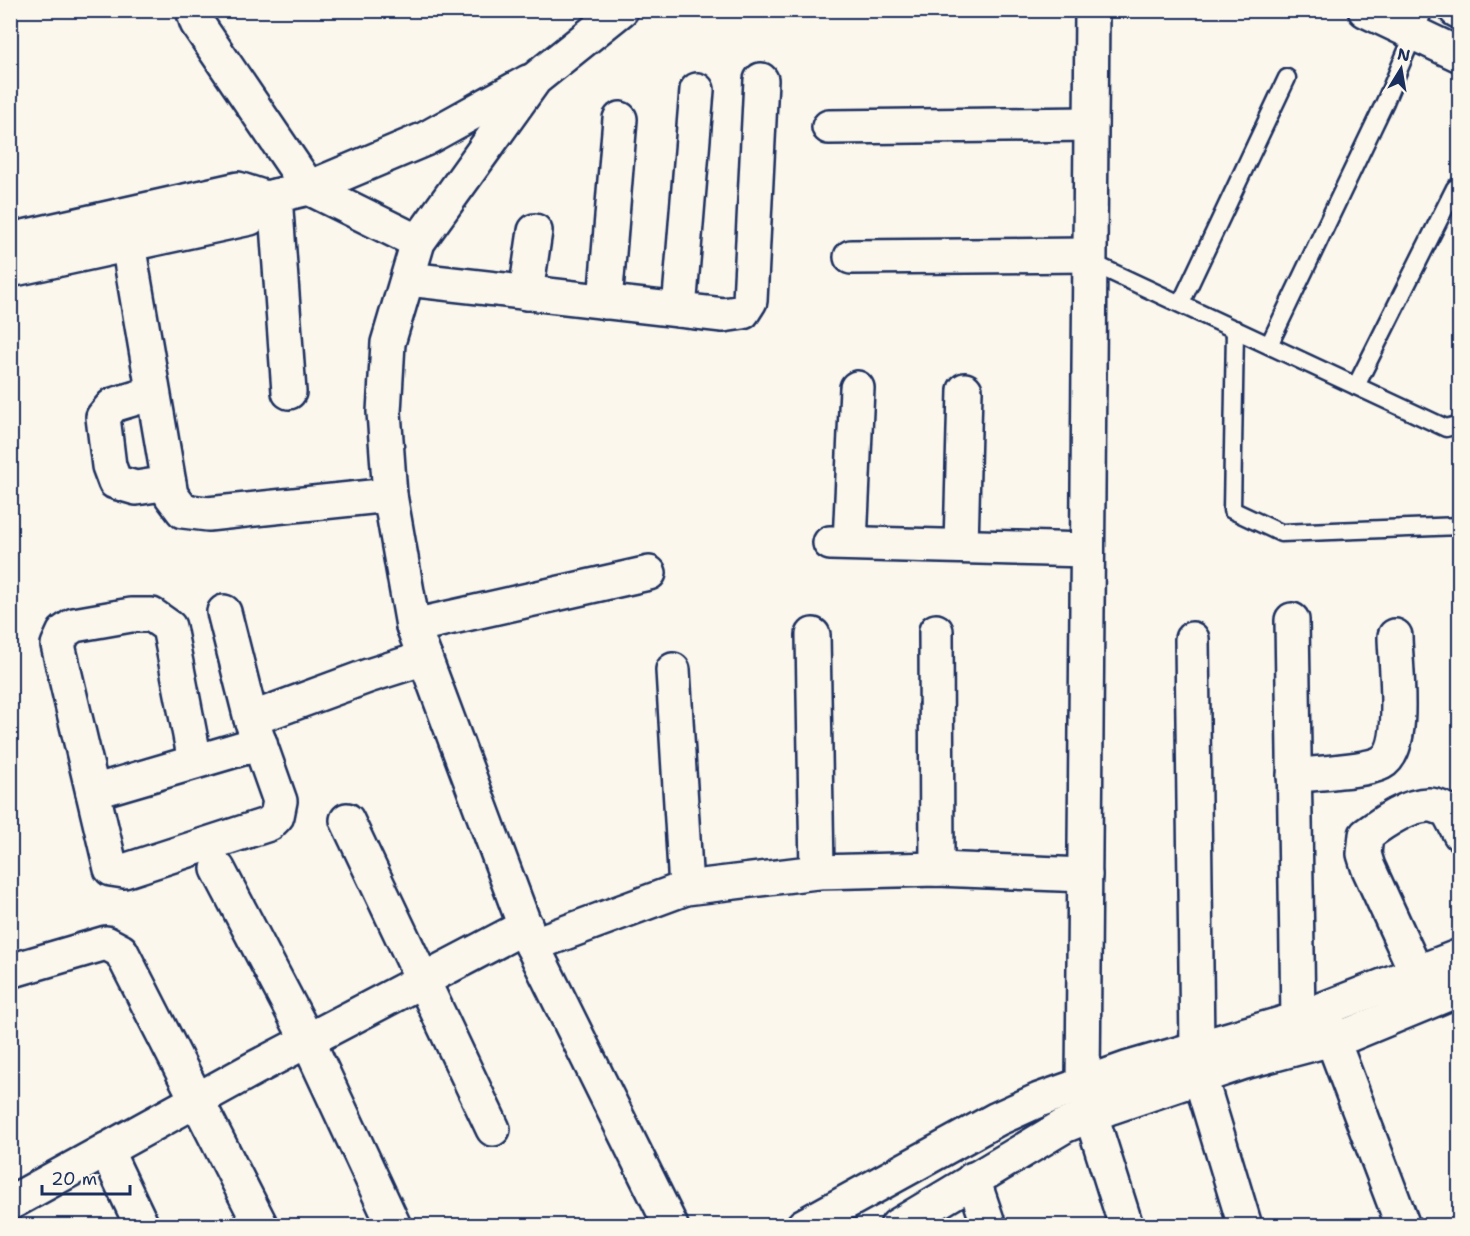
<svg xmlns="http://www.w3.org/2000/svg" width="1470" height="1236" viewBox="0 0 1470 1236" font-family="'Shantell Sans',sans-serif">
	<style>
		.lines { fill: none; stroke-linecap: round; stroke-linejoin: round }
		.service-casing { stroke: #1b2f5e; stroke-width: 21 }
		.minor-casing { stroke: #1b2f5e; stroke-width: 38 }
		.tertiary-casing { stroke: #1b2f5e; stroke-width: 38 }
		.service { stroke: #fbf7ec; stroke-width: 16 }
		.minor { stroke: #fbf7ec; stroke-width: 33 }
		.tertiary { stroke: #fbf7ec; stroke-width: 33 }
	</style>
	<rect width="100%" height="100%" fill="#fbf7ec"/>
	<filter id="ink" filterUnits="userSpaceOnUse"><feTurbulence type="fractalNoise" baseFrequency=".0167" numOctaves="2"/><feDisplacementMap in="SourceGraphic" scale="12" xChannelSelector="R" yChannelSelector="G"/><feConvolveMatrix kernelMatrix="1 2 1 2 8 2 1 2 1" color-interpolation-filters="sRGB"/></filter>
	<g filter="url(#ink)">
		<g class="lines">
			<g class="service-casing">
				<g id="service">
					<path d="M1090,262l356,166 14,-4"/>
					<path d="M1181,303l106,-225"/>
					<path d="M1235,329l-3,181 49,23 179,-7"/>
					<path d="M1269,345l116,-243 39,-92"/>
					<path d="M1356,386l99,-198"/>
				</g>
			</g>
			<g class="minor-casing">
				<g id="minor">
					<path d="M193,10l4,13 112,165 109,54"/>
					<path d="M829,127l262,-3"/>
					<path d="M275,196l14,196"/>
					<path d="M128,244l43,251 12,16 25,3 182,-19"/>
					<path d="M851,257l238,-2"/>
					<path d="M408,279l315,36 20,-3 7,-11 11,-221"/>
					<path d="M526,293l9,-62"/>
					<path d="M605,302l15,-183"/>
					<path d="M679,310l18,-220"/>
					<path d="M153,393l-40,12 -10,12 6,49 6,16 21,6 33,-5"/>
					<path d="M830,543l257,7"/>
					<path d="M850,543l7,-155"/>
					<path d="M961,546l4,-156"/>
					<path d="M1292,620l6,399"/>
					<path d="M413,626l236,-53"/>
					<path d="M936,631l1,238"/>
					<path d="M813,635l4,237"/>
					<path d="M1192,639l5,409"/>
					<path d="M673,670l13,218"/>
					<path d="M251,719l117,-43 57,-18"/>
					<path d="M195,761l-26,-134 -17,-12h-21l-57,10 -10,7 -6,13 53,224 13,2 145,-47 8,-8 3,-15 -29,-82 -27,-107"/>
					<path d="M1294,776c20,-3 72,-5 87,-13 27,-14 14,-99 14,-127"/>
					<path d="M93,792l167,-49"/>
					<path d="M347,820l146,309"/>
					<path d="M218,869l90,172 86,185"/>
					<path d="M532,945l154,-57 131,-16 120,-3 148,6"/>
					<path d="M10,971l96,-28 15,8 140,275"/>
					<path d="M1417,974l-49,-107 -4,-13 2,-19c16,-12 42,-31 64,-30 6,0 13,4 18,6l12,23"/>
					<path d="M1322,1012l81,214"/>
					<path d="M1200,1077l45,149"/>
					<path d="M1083,1085l9,-1075"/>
					<path d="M1091,1115l35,111"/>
					<path d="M106,1150l36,76"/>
					<path d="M973,1179l16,47"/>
					<path d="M10,1203l245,-135 271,-142"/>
				</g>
			</g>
			<g class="tertiary-casing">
				<g id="tertiary">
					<path d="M621,10l-86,69 -117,163 -30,101 -4,69 6,83 23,131 119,319 139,281"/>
					<path d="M1365,10l95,45"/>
					<path d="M1456,10l4,2"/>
					<path d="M10,240l228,-51 28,9 43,-10 116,-49 103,-57"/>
					<path d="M10,270l240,-52 16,-20"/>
					<path d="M803,1226l194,-107 42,-19 90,-32 169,-49 162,-63"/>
					<path d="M897,1226l167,-100 47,-19 130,-44 110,-29 109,-45"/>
				</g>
			</g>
			<use href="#service" class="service"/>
			<use href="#minor" class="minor"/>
			<use href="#tertiary" class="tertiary"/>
		</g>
	</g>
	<rect width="1470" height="1236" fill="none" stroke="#fbf7ec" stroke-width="36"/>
	<rect x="18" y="18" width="1434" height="1200" fill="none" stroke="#1b2f5e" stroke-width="2" filter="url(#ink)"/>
	<g transform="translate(1401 69) rotate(11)" stroke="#fbf7ec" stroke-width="4.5" paint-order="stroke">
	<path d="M0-4.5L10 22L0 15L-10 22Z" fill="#1b2f5e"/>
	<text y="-9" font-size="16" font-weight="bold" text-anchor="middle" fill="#1b2f5e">N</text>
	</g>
	<path d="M42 1185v9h88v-9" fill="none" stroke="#1b2f5e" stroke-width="3"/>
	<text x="51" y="1185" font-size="18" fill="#1b2f5e" stroke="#fbf7ec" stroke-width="4.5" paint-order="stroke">20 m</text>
</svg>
